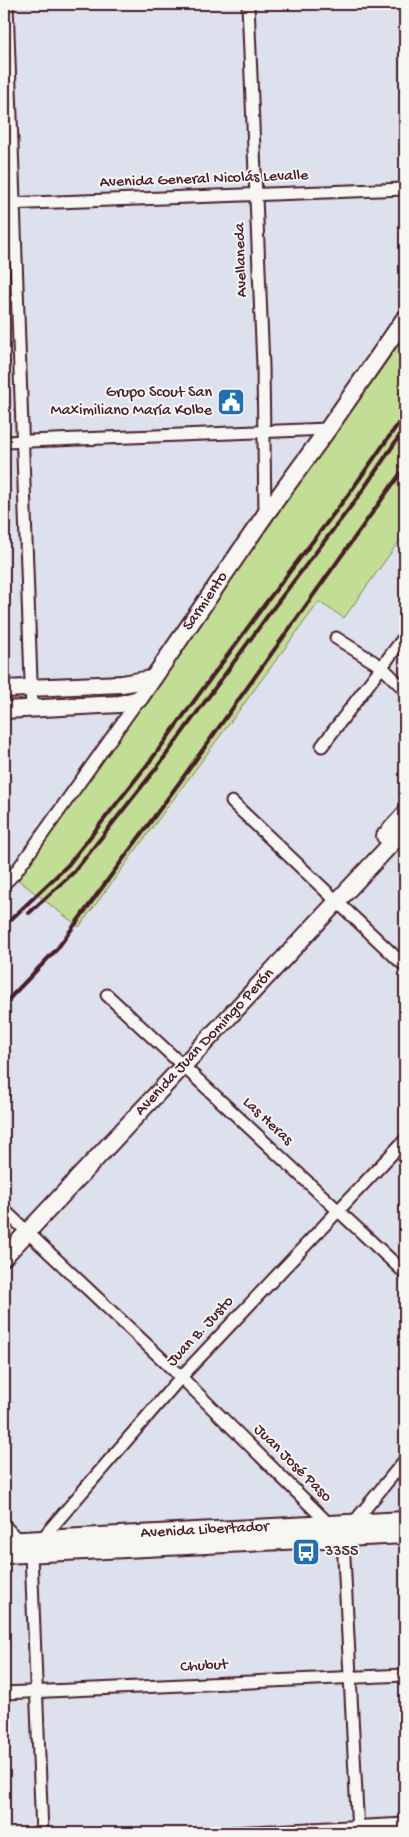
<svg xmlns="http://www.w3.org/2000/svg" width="409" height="1837" viewBox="0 0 409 1837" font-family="'Gochi Hand',sans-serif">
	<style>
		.built { fill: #cad3e9 }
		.green { fill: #c2dd94; stroke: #867e60 }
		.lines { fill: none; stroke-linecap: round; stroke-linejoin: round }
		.street-casing { stroke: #4a1f2b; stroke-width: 15 }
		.secondary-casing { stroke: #4a1f2b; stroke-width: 20 }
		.street { stroke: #f6f6f2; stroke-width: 11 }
		.secondary { stroke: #f6f6f2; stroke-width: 16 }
		.rail { stroke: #4a1f2b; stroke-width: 4 }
		.labels { text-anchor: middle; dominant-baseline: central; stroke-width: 4; stroke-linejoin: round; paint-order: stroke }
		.street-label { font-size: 16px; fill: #4a1f2b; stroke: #f6f6f2 }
		.poi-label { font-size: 16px; fill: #4a1f2b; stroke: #f6f6f2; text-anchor: end }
	</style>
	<rect width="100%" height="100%" fill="#dce1ed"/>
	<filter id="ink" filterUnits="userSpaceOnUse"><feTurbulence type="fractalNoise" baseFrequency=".02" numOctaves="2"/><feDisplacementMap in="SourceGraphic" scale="10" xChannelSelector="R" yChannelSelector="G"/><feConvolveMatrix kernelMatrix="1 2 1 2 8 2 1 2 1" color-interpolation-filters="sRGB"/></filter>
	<g filter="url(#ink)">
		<path class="built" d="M4,4h121l-121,5z"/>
		<g class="green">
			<path d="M405,336v197l-61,85 -25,-16 -240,325 -62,-48z"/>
			<path d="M105,691l3,2v5l-60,2v-5l3,-2z"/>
		</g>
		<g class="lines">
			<g class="street-casing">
				<g id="street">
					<path d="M7,4l25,705"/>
					<path d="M248,4l15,362 2,149"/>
					<path d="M4,204l401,-15"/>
					<path d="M4,442l324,-13"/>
					<path d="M336,638l46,29 23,23"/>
					<path d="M322,746l83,-110"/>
					<path d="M232,802l173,164"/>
					<path d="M4,884l11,-11 124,-174"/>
					<path d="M107,995l298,278"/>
					<path d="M4,1210l177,167 162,161 15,295"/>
					<path d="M4,1525l27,29 11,279"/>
					<path d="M351,1526l54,-66"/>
					<path d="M40,1541l141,-164 224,-237"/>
					<path d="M4,1693l401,-18"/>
					<path d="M232,1833l173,-9"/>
				</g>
			</g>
			<g class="secondary-casing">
				<g id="secondary">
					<path d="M4,689l118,-5 29,-5"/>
					<path id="s1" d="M4,710l116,-6 19,-5 126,-184 63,-86 77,-111"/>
					<path d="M385,836l20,-22"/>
					<path id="s2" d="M4,1257l401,-428"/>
					<path id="s3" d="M4,1541l401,-21"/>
					<path d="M4,1555l401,-20"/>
				</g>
			</g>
			<use href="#street" class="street"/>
			<use href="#secondary" class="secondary"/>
			<g class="rail">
				<path d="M29,913l45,-41 84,-106 113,-155 87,-114 47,-69"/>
				<path d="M4,926l64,-61 83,-105 114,-156 86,-113 54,-77"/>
				<path d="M4,1004l53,-55 122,-166 226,-316"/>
			</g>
		</g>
	</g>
	<defs>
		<g id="civic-square" transform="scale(1.4375)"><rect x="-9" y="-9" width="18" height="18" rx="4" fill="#1f6fb2" stroke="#f6f6f2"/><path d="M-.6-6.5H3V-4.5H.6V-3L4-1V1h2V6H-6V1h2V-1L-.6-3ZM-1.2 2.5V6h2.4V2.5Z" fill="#fff"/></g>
		<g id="bus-square" transform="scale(1.4375)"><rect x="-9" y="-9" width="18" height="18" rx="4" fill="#1f6fb2" stroke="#f6f6f2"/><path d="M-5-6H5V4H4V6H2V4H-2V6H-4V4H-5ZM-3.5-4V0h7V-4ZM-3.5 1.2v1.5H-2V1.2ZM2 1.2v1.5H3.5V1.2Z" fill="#fff"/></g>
	</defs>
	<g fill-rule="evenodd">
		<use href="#civic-square" x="231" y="402"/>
		<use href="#bus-square" x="306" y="1552"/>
	</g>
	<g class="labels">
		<g class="street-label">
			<text transform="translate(204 180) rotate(-2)">Avenida General Nicolás Levalle</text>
			<text transform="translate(242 260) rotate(-92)">Avellaneda</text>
			<text stroke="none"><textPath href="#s1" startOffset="254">Sarmiento</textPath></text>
			<text stroke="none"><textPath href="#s2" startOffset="294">Avenida Juan Domingo Perón</textPath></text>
			<text transform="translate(267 1122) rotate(43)">Las Heras</text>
			<text transform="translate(201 1332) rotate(-47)">Juan B. Justo</text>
			<text transform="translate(292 1464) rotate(45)">Juan José Paso</text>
			<text stroke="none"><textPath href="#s3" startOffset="201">Avenida Libertador</textPath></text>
			<text transform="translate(204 1667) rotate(-3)">Chubut</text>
		</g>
		<g class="poi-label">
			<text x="212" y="393">Grupo Scout San<tspan x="212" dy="18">Maximiliano María Kolbe</tspan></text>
			<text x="325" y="1552" text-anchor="start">3355</text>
		</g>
	</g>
	<rect width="409" height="1837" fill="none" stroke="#f6f6f2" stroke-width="20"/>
	<rect x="10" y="10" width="389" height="1817" fill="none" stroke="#4a1f2b" stroke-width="2" filter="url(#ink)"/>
</svg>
